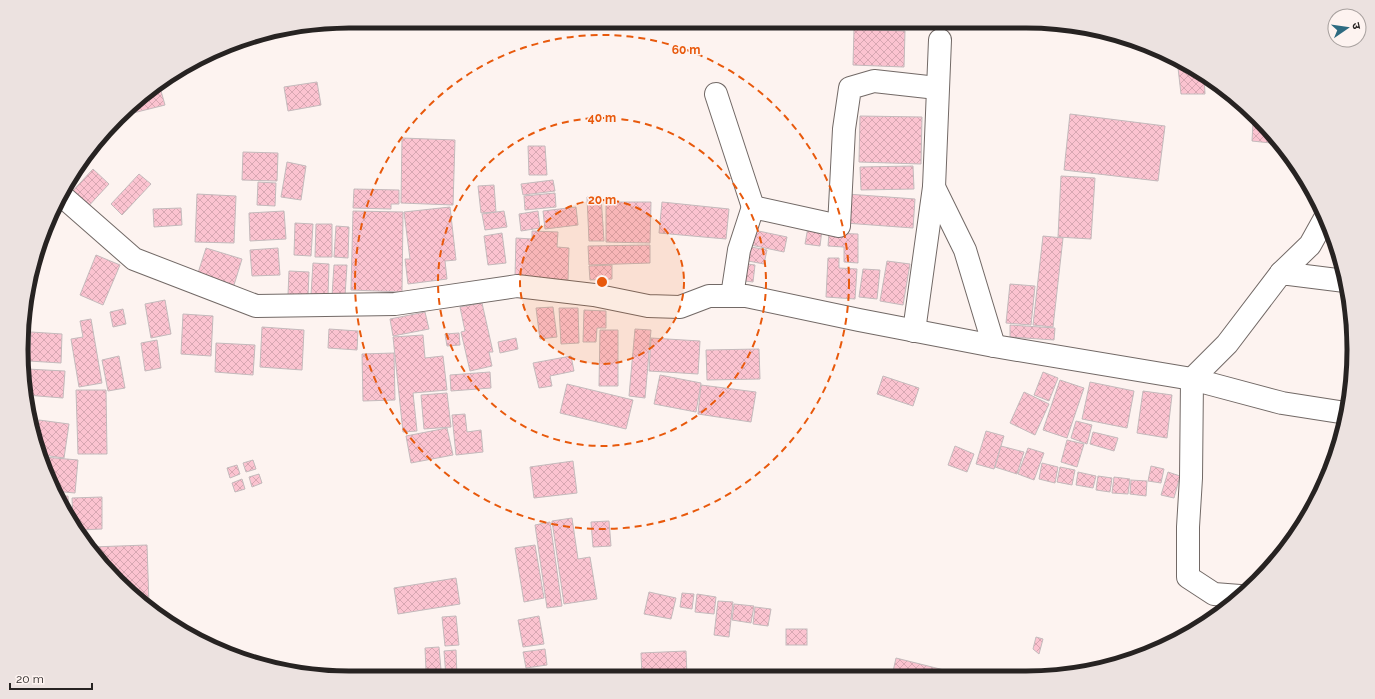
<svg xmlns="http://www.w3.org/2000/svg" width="1375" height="699" viewBox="0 0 1375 699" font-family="Raleway,'Noto Sans Devanagari',sans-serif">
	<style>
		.building { fill: url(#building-cross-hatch); stroke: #c4babc }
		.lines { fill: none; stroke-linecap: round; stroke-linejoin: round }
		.minor-casing { stroke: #726966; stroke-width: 24 }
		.secondary-casing { stroke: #726966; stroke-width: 24 }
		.minor { stroke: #fff; stroke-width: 22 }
		.secondary { stroke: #fff; stroke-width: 22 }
		.ring { fill: none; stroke: #e8590c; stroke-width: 2; stroke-dasharray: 7 5 }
		.rim { fill: none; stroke: #272322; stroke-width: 5 }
		.centre { fill: #e8590c; stroke: #fdf3f0; stroke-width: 2 }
		.ring-label { font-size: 12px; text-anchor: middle; font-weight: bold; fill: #e8590c; stroke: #fdf3f0; stroke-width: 3; stroke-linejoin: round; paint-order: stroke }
	</style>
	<defs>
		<pattern id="building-cross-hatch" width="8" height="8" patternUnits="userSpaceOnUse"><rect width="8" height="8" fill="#fbc3d0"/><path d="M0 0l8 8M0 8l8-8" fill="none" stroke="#d7a7b2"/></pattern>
	</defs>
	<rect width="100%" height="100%" fill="#fdf3f0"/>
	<g class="building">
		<path d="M854,29l51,2 -1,36 -51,-2z"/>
		<path d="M1177,59l27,16 1,19h-24z"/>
		<path d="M317,82l4,23 -33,6 -4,-24z"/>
		<path d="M159,84l6,21 -36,9 -1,-5 12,-11 9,-3 -1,-5z"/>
		<path d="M125,111l1,4 -7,3z"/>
		<path d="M1070,114l95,12 -7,55 -94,-11z"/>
		<path d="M860,116l62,1 -1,47 -62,-2z"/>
		<path d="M1253,123l10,1 9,9 8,11 -28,-3z"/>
		<path d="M402,138l53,2 -2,65 -52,-2z"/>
		<path d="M528,146h17l2,29h-18z"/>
		<path d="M243,152l35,1 -1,28 -35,-1z"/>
		<path d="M287,162l19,4 -5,34 -20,-3z"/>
		<path d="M913,166l1,23 -53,1 -1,-23z"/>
		<path d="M93,169l16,15 -25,27 -16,-15z"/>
		<path d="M139,174l12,10 -29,31 -11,-11z"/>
		<path d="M1061,176l34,2 -4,61 -33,-2z"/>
		<path d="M553,180l2,11 -32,4 -2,-11z"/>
		<path d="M258,182l18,1 -1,23 -18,-1z"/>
		<path d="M494,185l2,27 -15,1 -3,-27z"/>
		<path d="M354,189l45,1v14h-8v5l-38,-1z"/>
		<path d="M555,193l1,14 -31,3 -1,-14z"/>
		<path d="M197,194l39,2 -2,47 -39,-1z"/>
		<path d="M847,194l68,5 -2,29 -68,-5z"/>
		<path d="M601,196l3,45h-15l-2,-44z"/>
		<path d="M606,202h45l-1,41 -44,-1z"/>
		<path d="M662,202l67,7 -3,30 -67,-6z"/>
		<path d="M450,207l6,53 -11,1 2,18 -39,5 -3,-25h5l-6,-47z"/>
		<path d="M576,207l2,18 -33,4 -2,-18z"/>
		<path d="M181,208l1,17 -28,2 -1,-18z"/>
		<path d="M284,211l2,28 -36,2 -1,-28z"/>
		<path d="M353,211l50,1 -1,80 -51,-2z"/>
		<path d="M504,211l3,16 -22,3 -3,-16z"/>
		<path d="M538,211l2,17 -19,3 -2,-17z"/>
		<path d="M295,223l18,1 -2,32 -17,-1z"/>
		<path d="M316,224h16v33h-17z"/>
		<path d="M336,226l13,1 -1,31 -14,-1z"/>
		<path d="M808,227l14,3 -2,16 -15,-2z"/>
		<path d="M749,229l38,8 -3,15 -38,-8z"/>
		<path d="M532,231l26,1 -1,15 12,1 -1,32 -53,-3 1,-39 16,1z"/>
		<path d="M502,233l4,30 -18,2 -4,-29z"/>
		<path d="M829,233l29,1v29l-14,-1v-15l-16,-1z"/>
		<path d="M1043,236l20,2 -10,89 -20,-2z"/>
		<path d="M650,245v18l-61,2 -1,-19z"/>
		<path d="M746,246l21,4 -3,14 -21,-4z"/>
		<path d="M206,248l36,11 -8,26 -36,-12z"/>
		<path d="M278,248l2,27 -28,1 -2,-26z"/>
		<path d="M96,255l24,10 -17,40 -23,-10z"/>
		<path d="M828,258h11v10l18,1 -2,30 -29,-2z"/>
		<path d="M887,261l23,3 -7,41 -23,-4z"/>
		<path d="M313,263l16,1 -1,32 -17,-1z"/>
		<path d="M739,263l16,2 -2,17 -16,-2z"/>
		<path d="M334,265h13l-2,31h-13z"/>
		<path d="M612,265v14l-22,1 -1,-14z"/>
		<path d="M863,269l17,1 -3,29 -18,-2z"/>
		<path d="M289,271l20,1 -1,24 -20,-1z"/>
		<path d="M1010,284l25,2 -4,39 -25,-2z"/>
		<path d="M165,300l6,34 -20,4 -6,-34z"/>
		<path d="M482,303l11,49h-4l3,14 -22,5 -9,-39 4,-1 -5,-24z"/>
		<path d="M553,307l4,30 -17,2 -4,-31z"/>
		<path d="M559,308h19l1,35 -18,1z"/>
		<path d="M123,309l3,15 -13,3 -3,-15z"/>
		<path d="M584,310l22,1v17h-9l-1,14h-13z"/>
		<path d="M425,312l4,17 -36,7 -3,-17z"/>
		<path d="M183,314l30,2 -2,40 -30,-2z"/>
		<path d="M91,319l11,64 -23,4 -8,-48 12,-2 -3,-16z"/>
		<path d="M1010,325l45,3 -1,12 -44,-3z"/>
		<path d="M262,327l42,3 -2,40 -42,-3z"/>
		<path d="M329,329l29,2 -1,19 -29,-2z"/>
		<path d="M635,329l16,1 -6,68 -16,-2z"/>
		<path d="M600,330h18v56h-19z"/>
		<path d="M31,332l31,2 -1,29 -32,-2z"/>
		<path d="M459,333l1,12 -13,1 -2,-12z"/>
		<path d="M423,335l2,23 18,-2 4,34 -34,3 4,38 -14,1 -10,-95z"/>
		<path d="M516,338l2,11 -18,4 -2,-11z"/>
		<path d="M651,338l49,3 -2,33 -49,-3z"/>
		<path d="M157,340l4,28 -16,3 -4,-28z"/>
		<path d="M216,343l39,2 -2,30 -38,-3z"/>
		<path d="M759,349l1,30 -53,1 -1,-30z"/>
		<path d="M394,353l1,47 -32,1 -1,-47z"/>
		<path d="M119,356l6,32 -17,3 -6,-31z"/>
		<path d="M571,356l3,15 -24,5 2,10 -13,2 -6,-25z"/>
		<path d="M27,369l38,2 -2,27 -37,-3z"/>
		<path d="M490,372l1,16 -40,3 -1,-16z"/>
		<path d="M1043,372l15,6 -9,23 -15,-6z"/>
		<path d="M660,375l41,8 -5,29 -42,-8z"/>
		<path d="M883,376l36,12 -6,18 -36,-12z"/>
		<path d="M1060,380l24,8 -17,50 -24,-8z"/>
		<path d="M1090,382l44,9 -7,37 -45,-9z"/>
		<path d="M567,384l66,16 -7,29 -66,-16z"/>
		<path d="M701,385l55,7 -5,30 -53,-8z"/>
		<path d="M76,390h30l1,64h-29z"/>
		<path d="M1143,391l29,4 -5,43 -30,-5z"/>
		<path d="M1024,392l25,12 -14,31 -25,-12z"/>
		<path d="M447,393l4,34 -27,2 -3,-34z"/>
		<path d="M465,414l2,18 14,-2 2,22 -27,3 -4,-40z"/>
		<path d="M39,420l30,4 -5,34 -21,-3 -6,-20z"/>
		<path d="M1076,421l16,4 -5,19 -16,-6z"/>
		<path d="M447,428l6,27 -42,8 -5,-27z"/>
		<path d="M986,431l18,5 -10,33 -18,-5z"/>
		<path d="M1093,432l25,6 -4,13 -24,-7z"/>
		<path d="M1067,440l17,4 -7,23 -16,-5z"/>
		<path d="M955,446l19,8 -7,18 -19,-7z"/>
		<path d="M1001,446l23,6 -7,22 -22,-7z"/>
		<path d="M1028,448l16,5 -10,27 -16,-6z"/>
		<path d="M44,457l34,3 -3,33 -21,-2z"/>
		<path d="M253,460l3,9 -10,3 -3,-9z"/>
		<path d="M573,461l4,32 -43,5 -4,-31z"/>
		<path d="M1042,463l16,4 -3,16 -16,-4z"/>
		<path d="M237,465l3,9 -10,4 -3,-10z"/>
		<path d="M1151,466l13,3 -3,14 -13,-2z"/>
		<path d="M1060,467l15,3 -3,15 -15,-3z"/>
		<path d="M1078,472l18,4 -3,12 -17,-3z"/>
		<path d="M1168,472l12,4 -6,22 -13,-3z"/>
		<path d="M259,474l3,9 -10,4 -3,-10z"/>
		<path d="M1098,476l14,2 -2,14 -14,-2z"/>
		<path d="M1114,477l16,2 -2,15 -16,-1z"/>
		<path d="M242,479l3,10 -10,3 -3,-9z"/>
		<path d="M1131,480l16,1 -1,15 -16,-2z"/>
		<path d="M68,496l1,18 -13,-17z"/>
		<path d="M102,497v32l-22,1 -7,-10 -1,-22z"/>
		<path d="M572,518l6,41 12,-2 7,42 -33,5 -12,-83z"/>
		<path d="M609,521l2,25 -18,1 -2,-25z"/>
		<path d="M550,522l12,84 -15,2 -12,-83z"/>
		<path d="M147,545l2,59 -32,-22 -25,-35z"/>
		<path d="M535,545l9,53 -20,4 -9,-54z"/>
		<path d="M456,578l4,26 -62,10 -4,-26z"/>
		<path d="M649,592l27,6 -5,21 -27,-5z"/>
		<path d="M682,593l12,1 -2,15 -12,-2z"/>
		<path d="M697,594l19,3 -2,17 -19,-2z"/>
		<path d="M718,601l15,1 -4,35 -15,-2z"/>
		<path d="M734,604l20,2 -3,17 -19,-3z"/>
		<path d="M755,607l16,2 -3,17 -15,-2z"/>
		<path d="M456,616l3,29 -14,1 -3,-29z"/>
		<path d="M539,616l5,28 -21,3 -5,-27z"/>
		<rect x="786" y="629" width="21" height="16"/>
		<path d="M1036,637l7,2 -4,15 -6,-5z"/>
		<path d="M439,647l2,23h-15l-1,-22z"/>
		<path d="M545,649l2,16 -21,3 -3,-16z"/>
		<path d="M456,650l1,27h-11l-2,-26z"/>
		<path d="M686,651l1,25h-45l-1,-23z"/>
		<path d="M896,658l56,14 -1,3 -59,1z"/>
	</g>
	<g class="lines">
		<g class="minor-casing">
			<g id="minor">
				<path d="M716,94l37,113"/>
				<path d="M934,187l31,63 29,96"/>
				<path d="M1281,273l29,-28 15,-27"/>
				<path d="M732,296l7,-46 14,-43 86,19 5,-97 6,-41 24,-7 63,7"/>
				<path d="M914,331l20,-144 6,-147"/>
				<path d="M1240,596l-26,-2 -26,-17v-50l3,-49 1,-99 35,-35 54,-71 64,8"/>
			</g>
		</g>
		<g class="secondary-casing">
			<path id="secondary" d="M61,195l73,64 122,47 139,-2 122,-18 77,9 54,11 32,1 29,-11h37l113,24 135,26 198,33 90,24 64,10"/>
		</g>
		<use href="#minor" class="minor"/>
		<use href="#secondary" class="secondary"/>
	</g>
	<circle cx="602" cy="282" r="82" fill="#e8590c" fill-opacity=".12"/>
	<g class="ring">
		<circle cx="602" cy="282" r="82"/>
		<circle cx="602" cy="282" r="164"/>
		<circle cx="602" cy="282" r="247"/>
	</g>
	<path d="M0 0H1375V699H0ZM349 28H1026A321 321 0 0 1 1347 349V350A321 321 0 0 1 1026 671H349A321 321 0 0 1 28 350V349A321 321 0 0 1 349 28Z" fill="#ece2e0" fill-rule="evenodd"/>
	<path class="rim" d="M349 28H1026A321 321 0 0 1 1347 349V350A321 321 0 0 1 1026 671H349A321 321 0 0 1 28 350V349A321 321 0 0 1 349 28Z"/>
	<circle cx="602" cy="282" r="6" class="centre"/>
	<g class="ring-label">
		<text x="686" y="54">60 m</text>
		<text x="602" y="122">40 m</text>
		<text x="602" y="204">20 m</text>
	</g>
	<g transform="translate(1347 28) rotate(77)"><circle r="19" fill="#fdf3f0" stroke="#a7a09e"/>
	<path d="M0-3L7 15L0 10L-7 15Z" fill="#2d6b81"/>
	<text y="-6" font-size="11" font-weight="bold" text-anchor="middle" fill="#272322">उ</text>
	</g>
	<path d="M10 683v6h82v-6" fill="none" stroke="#272322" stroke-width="2"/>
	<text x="16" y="683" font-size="12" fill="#272322" stroke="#fdf3f0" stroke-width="3" paint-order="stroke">20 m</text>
</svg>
